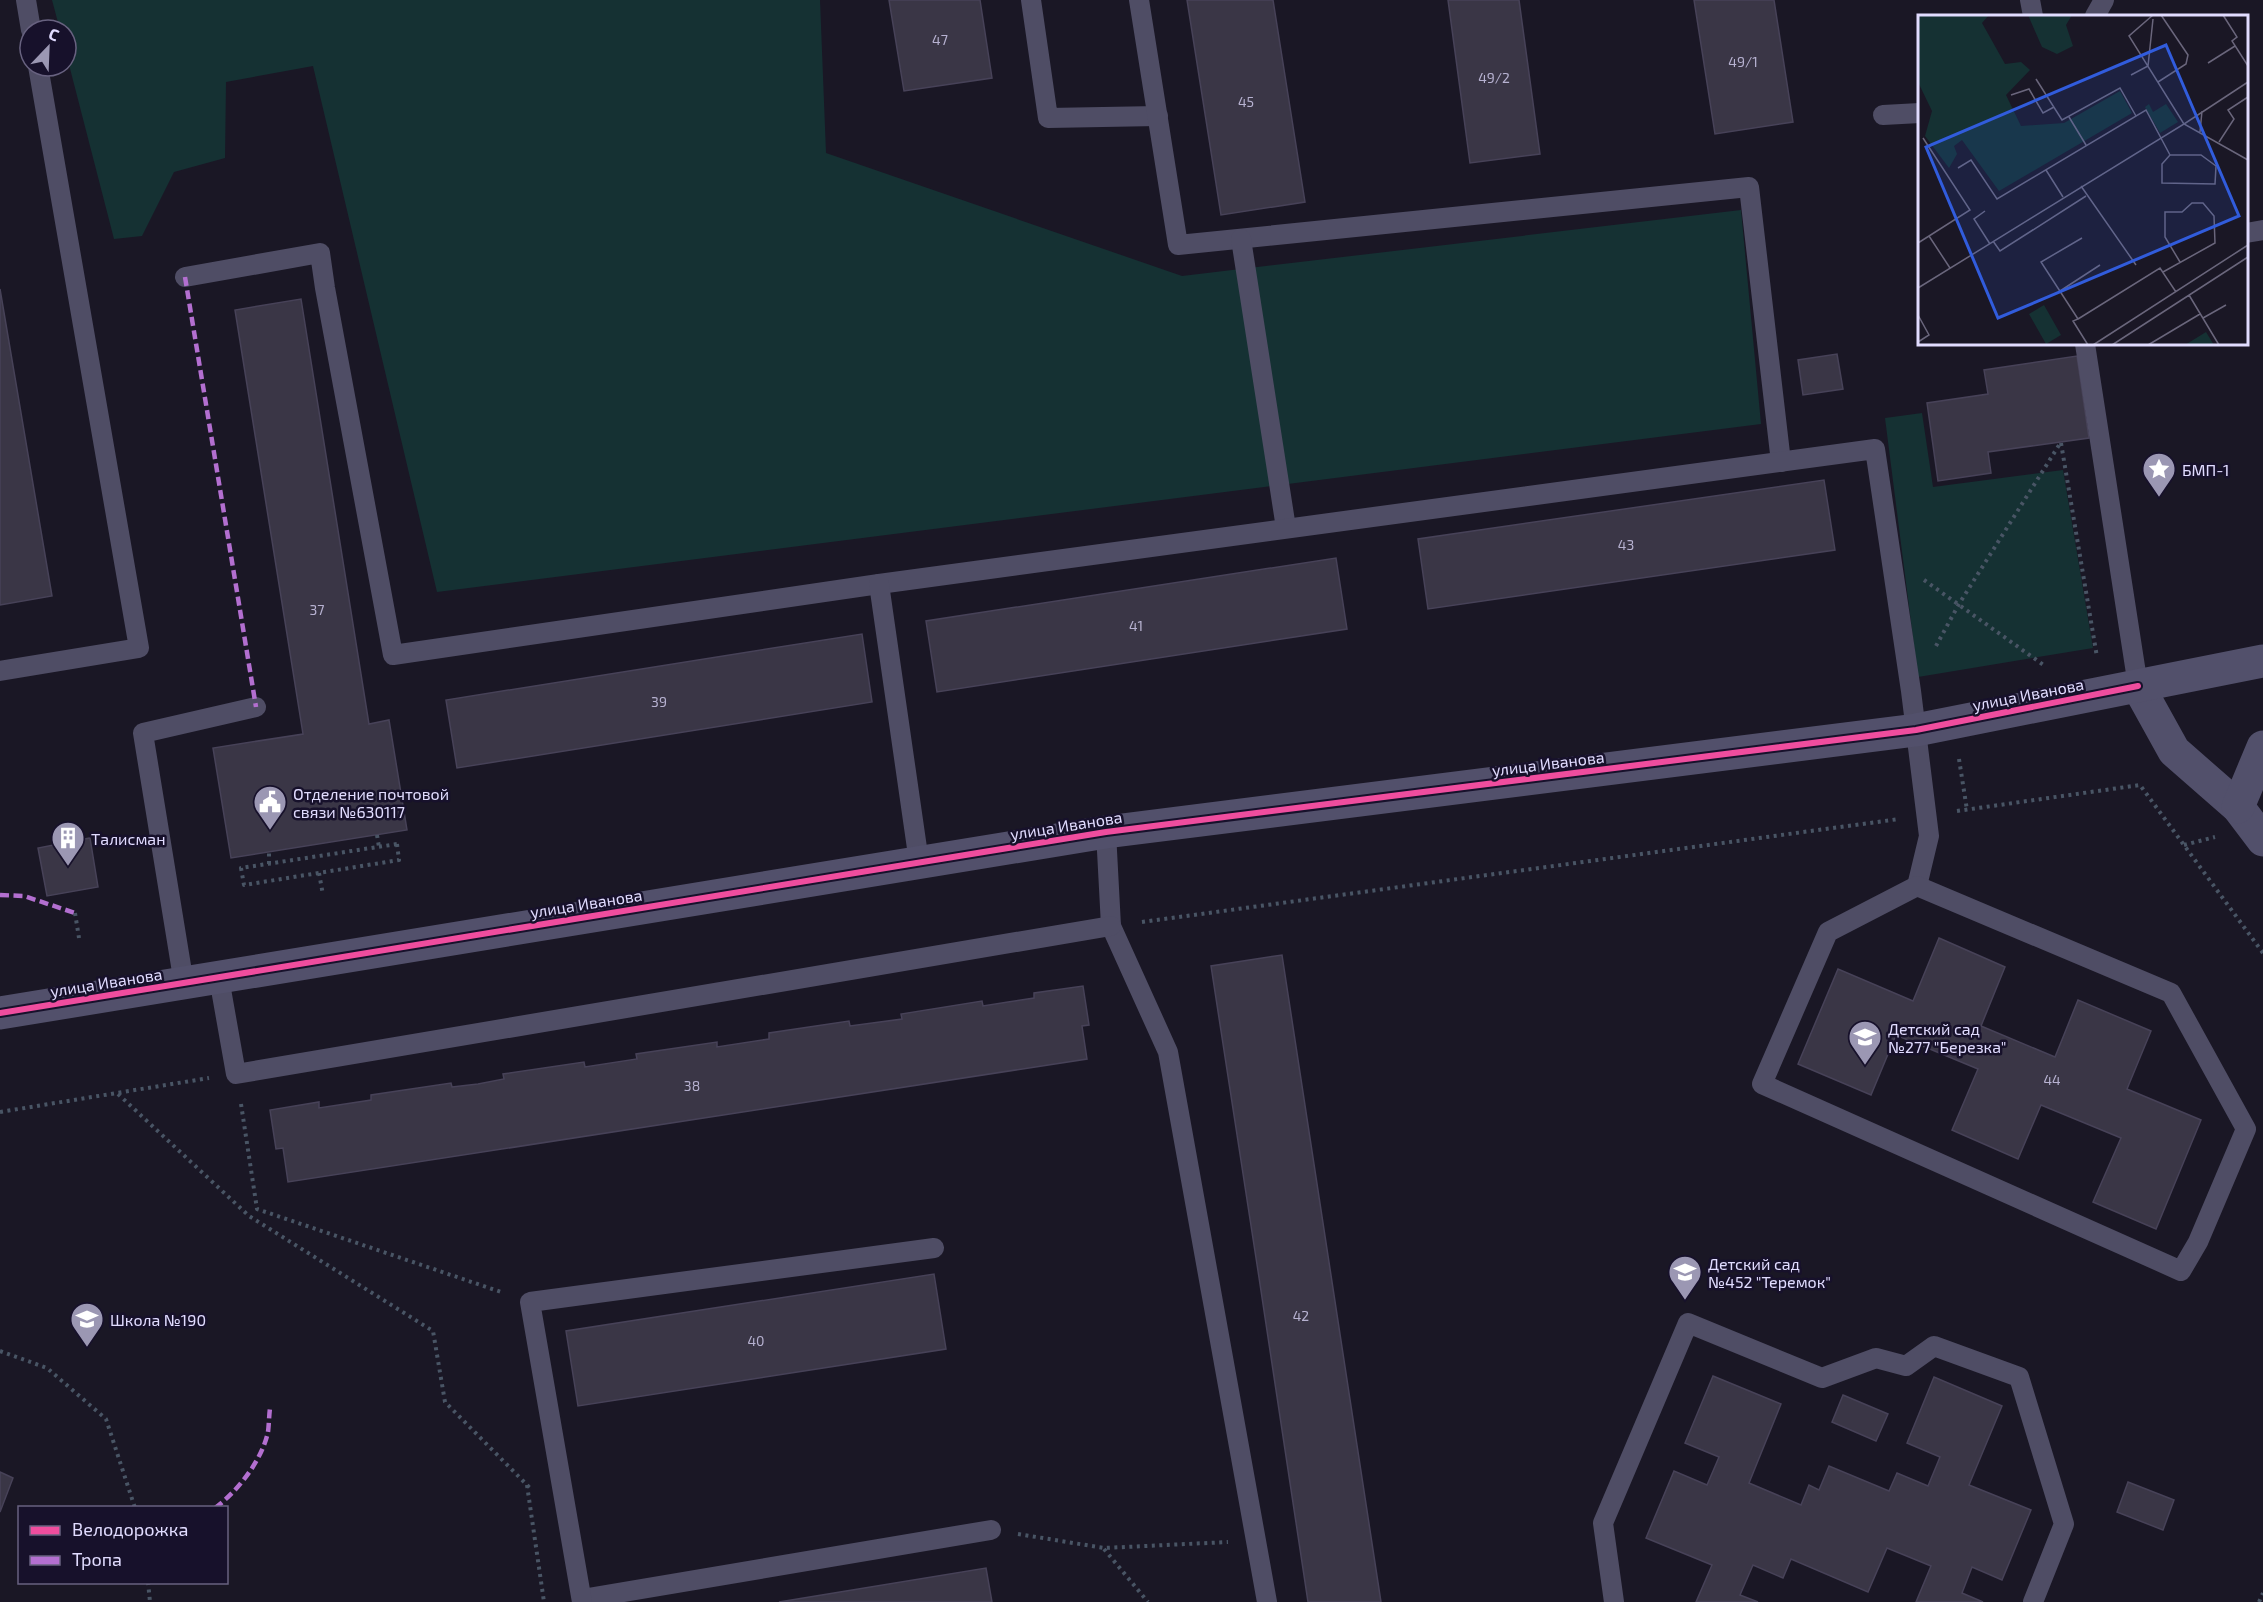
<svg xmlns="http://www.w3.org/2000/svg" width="2263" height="1602" viewBox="0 0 2263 1602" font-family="'Exo 2',sans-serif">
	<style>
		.green { fill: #153133 }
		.building { fill: #3a3646; stroke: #474258; stroke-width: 1.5 }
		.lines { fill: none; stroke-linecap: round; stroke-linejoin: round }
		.path { stroke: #495565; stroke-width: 4; stroke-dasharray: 3 4.5; stroke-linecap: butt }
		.lane { stroke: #4f4d65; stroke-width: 20 }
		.secondary { stroke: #52506b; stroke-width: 33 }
		.quiet { stroke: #b36fd0; stroke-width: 4.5; stroke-dasharray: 9 4.5; stroke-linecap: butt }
		.cycleway-casing { stroke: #17112b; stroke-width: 10 }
		.cycleway { stroke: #ef4d9e; stroke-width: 6 }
		.labels { text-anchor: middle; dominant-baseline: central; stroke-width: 5; stroke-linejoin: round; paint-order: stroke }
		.number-label { font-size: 14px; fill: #b7b2d1 }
		.poi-label { font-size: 16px; fill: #e1dcff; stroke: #17112b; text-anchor: start }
		.street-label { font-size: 16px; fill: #e1dcff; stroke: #17112b }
		.inset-road { fill: none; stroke: #6a667c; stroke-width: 1.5 }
		.view { fill: #315cdc; fill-opacity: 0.15; stroke: #315cdc; stroke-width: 3 }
		.inset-edge { fill: none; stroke: #e1dcff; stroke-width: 3 }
	</style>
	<rect width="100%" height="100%" fill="#1a1725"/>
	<g class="green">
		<path d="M52,0h768l6,153 356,123 559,-66 20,214 -1324,168 -124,-526 -87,16 -1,76 -51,14 -32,64 -28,3 -48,-186v-23h-6z"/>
		<path d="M1922,413l11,74 130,-17 30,178 -175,29 -33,-259z"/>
	</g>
	<g class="building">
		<path d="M889,0h91l12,78 -88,13z"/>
		<path d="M1187,0h86l32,202 -84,13z"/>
		<path d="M1448,0h71l21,154 -70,9z"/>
		<path d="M1694,0h80l19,122 -78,12z"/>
		<path d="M0,289l52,307 -52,9z"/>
		<path d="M301,299l68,425 20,-4 18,110 -176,28 -18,-110 90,-14 -68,-424z"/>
		<path d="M1837,354l6,35 -40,6 -5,-35z"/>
		<path d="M2077,356l12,82 -101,14 3,21 -53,8 -11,-78 61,-9 -4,-24z"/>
		<path d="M1824,480l11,70 -407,59 -10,-70z"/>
		<path d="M1336,558l11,71 -410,63 -11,-71z"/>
		<path d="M862,634l10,68 -415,66 -11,-68z"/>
		<path d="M90,838l8,49 -51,9 -9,-48z"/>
		<path d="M1939,938l66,29 -24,59 74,31 23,-57 73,31 -24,58 74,31 -45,109 -63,-27 28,-64 -80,-33 -23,54 -66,-29 26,-61 -82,-34 -25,60 -73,-31 40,-95 75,32z"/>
		<path d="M1282,955l99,647h-73l-50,-331 -47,-305z"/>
		<path d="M1083,986l6,39 -7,1 5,33 -799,123 -5,-34 -7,1 -6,-39 49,-8v6l52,-8v-5l80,-12 1,4 26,-3 26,-5 -1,-5 81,-12 1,5 52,-8 -1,-5 81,-12v5l52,-8v-6l80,-12 1,5 52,-7 -1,-5 81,-13 1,5 25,-4 26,-4v-5z"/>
		<path d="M934,1274l12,75 -368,57 -12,-75z"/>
		<path d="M1713,1376l68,28 -32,79 52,22 8,-20 10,5 10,-24 60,25 8,-18 31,13 12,-29 -33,-14 27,-66 68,29 -33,79 62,25 -29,70 -30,-13 -10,26 21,9h-67l15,-36 -44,-18 -19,44 -77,-33 -8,19 -30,-13 -13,30 18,7h-62l16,-37 -66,-27 28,-67 33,14 12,-28 -34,-14z"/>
		<path d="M1843,1395l45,19 -12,27 -44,-19z"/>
		<path d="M0,1472l13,6 -13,34z"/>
		<path d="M2128,1482l46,18 -11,30 -46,-18z"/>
		<path d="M986,1568l6,34h-213l61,-10z"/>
	</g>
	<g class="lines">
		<g class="path">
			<path d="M2061,443l36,214"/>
			<path d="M1924,580l121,86"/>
			<path d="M1936,646l23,-42 102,-162"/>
			<path d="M1959,759l8,51"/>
			<path d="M1957,811l183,-26 123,168"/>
			<path d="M377,835l2,12"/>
			<path d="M397,844l2,16 -155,25 -3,-17z"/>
			<path d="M2184,845l31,-8"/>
			<path d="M269,864v-12"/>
			<path d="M319,873l4,22"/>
			<path d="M75,913l4,25"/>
			<path d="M1142,922l757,-103"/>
			<path d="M118,1094l131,122 184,115 12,71 87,88"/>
			<path d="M241,1104l16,105 247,84"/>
			<path d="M0,1112l209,-34"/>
			<path d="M0,1351l47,17 59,51 29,89"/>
			<path d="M527,1485l17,117"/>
			<path d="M1018,1534l86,14 124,-6"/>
			<path d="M1104,1549l44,53"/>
			<path d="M148,1582l2,20"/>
			<path d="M2259,1602l4,-9"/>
		</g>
		<g class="lane">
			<path d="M26,0l5,30"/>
			<path d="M1031,0l17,118 110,-2"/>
			<path d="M1139,0l39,245 571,-58 32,275"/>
			<path d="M2030,0l3,16"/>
			<path d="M2095,16l9,-16"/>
			<path d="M1883,115l37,-2"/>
			<path d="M2246,233l17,-3"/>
			<path d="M1241,239l45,289"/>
			<path d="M185,277l135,-24 5,35 68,367 486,-71 996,-135 36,242 18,145 -12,50"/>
			<path d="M2085,344l53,342"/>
			<path d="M879,584l40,278"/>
			<path d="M0,671l139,-23 -101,-582"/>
			<path d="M1106,832l5,94 57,126 99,550"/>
			<path d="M1917,886l254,107 75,136 -48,113 -17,29 -419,-187 66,-152z"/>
			<path d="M219,978l17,96 875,-148"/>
			<path d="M184,984l-41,-251 113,-26"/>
			<path d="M582,1599l409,-69"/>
			<path d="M582,1602l-52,-300 404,-54"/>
			<path d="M1614,1602l-11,-79 85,-200 134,55 54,-20 30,8 28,-20 85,31 45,147 -31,78"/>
		</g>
		<g class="secondary">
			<path d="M2138,686l36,65 64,56 25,33"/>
			<path d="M2238,807l25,-60"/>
			<path d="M0,1013l1106,-181 810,-102 347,-69"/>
		</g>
		<g class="quiet">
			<path d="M185,277l71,430"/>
			<path d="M0,895l24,1 51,17"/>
			<path d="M215,1508c23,-17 47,-48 53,-76 1,-8 1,-16 2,-24"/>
		</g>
		<g class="cycleway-casing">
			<path id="cycleway" d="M0,1013l1106,-181 810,-102 222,-44"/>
		</g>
		<use href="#cycleway" class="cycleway"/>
	</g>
	<defs>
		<g id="sight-pin" transform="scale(1.725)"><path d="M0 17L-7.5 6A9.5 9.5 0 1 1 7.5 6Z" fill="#9b97b3" stroke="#17112b"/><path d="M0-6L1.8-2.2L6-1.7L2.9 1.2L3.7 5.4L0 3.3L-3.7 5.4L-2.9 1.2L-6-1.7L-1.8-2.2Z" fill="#fff"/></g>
		<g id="civic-pin" transform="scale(1.725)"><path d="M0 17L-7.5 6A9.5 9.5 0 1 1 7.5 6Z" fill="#9b97b3" stroke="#17112b"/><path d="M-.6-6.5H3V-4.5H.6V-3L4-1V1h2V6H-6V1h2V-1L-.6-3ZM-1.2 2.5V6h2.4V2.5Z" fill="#fff"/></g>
		<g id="building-pin" transform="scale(1.725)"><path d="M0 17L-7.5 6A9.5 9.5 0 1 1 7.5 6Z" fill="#9b97b3" stroke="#17112b"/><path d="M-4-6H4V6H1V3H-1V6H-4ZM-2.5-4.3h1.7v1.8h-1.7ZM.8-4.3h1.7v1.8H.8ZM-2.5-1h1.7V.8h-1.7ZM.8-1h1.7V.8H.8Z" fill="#fff"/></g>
		<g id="school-pin" transform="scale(1.725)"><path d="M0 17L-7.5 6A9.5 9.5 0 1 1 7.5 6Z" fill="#9b97b3" stroke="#17112b"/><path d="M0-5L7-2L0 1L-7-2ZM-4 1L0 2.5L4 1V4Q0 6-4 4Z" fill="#fff"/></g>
	</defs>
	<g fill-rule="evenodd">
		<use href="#sight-pin" x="2159" y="469"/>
		<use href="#civic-pin" x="270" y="802"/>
		<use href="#building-pin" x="68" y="838"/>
		<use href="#school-pin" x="1865" y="1037"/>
		<use href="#school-pin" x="1685" y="1272"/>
		<use href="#school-pin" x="87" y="1319"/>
	</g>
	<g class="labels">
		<g class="number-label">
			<text x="940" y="39">47</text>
			<text x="1743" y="61">49/1</text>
			<text x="1494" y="77">49/2</text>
			<text x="1246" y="101">45</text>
			<text x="1626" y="544">43</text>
			<text x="317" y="609">37</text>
			<text x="1136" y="625">41</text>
			<text x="659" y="701">39</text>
			<text x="2052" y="1079">44</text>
			<text x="692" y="1085">38</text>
			<text x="1301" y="1315">42</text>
			<text x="756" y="1340">40</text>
		</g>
		<g class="poi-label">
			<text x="2182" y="469">БМП-1</text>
			<text x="293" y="793">Отделение почтовой<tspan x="293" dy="18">связи №630117</tspan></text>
			<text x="91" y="838">Талисман</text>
			<text x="1888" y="1028">Детский сад<tspan x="1888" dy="18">№277 "Березка"</tspan></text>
			<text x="1708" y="1263">Детский сад<tspan x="1708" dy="18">№452 "Теремок"</tspan></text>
			<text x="110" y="1319">Школа №190</text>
		</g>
		<g class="street-label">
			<text transform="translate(2028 694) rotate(-11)">улица Иванова</text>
			<text transform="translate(1548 763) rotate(-7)">улица Иванова</text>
			<text transform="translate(1066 825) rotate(-9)">улица Иванова</text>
			<text transform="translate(586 903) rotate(-9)">улица Иванова</text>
			<text transform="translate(106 982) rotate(-9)">улица Иванова</text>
		</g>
	</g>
	<g transform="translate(1918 15)">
		<rect width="330" height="330" fill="#1a1725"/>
		<path d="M0,0h71l-7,8 23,41 16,-2 9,8 -24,25 15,31 43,-3 56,-32 12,22 -133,78 -37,-51 -8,6 3,8 -8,14 -24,-32 7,-25 -14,-29zM110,0h44l-6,10 7,21 -16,8 -15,-7zM231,89l4,8 13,-8 12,18 -18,11 -15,-26zM126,290l17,30 -15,9 -17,-30zM288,317l8,13h-29z" fill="#153133"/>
		<path class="inset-road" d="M305,0l14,22 -5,4 16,25M290,48l27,-17M213,60l17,-9 5,-47M118,64l26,41 58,-32 16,28M240,67l28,-18 2,-9 -27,-40M330,67l-64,42 64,36M93,80l18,-6 14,24 11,-6M151,102l17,28M282,117l2,-21M301,127l15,-23 -6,-9 20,-13M252,140h31l15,11 -1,18 -53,-1v-19zM40,153l13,-8 26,39 149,-89 24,45M128,155l17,27M163,171l55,79M67,196l-11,8 16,25M11,221l21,32M164,223l-41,24 37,57 -5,2 15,24M75,226l7,10 86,-55M0,228l52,-33 -47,-72M245,257l52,-29 -1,-27 -11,-13h-11l-10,9h-17v25l15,25M0,273l266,-164 -55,-88 24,-21M142,276l40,-26M271,280l30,50M0,300l11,20 -11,7M285,303l23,-13M160,304l82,-51 16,24M175,330l155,-100M194,330l136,-88M230,330l52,-31"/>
		<path class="view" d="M248,30l73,171 -241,102 -72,-171z"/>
		<rect width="330" height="330" class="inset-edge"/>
	</g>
	<rect x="18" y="1506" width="210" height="78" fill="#17112b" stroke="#686280" stroke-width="1.5"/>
	<rect x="30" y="1526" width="30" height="9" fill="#ef4d9e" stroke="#686280" stroke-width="1.5"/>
	<text x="72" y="1536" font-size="18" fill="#e1dcff">Велодорожка</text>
	<rect x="30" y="1556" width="30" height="9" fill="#b36fd0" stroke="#686280" stroke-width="1.5"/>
	<text x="72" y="1566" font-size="18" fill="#e1dcff">Тропа</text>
	<g transform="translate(48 48) rotate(23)"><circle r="28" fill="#17112b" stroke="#686280" stroke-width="1.5"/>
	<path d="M0-4.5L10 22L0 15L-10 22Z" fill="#9b97b3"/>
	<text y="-9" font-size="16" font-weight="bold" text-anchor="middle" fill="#e1dcff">С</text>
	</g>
</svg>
